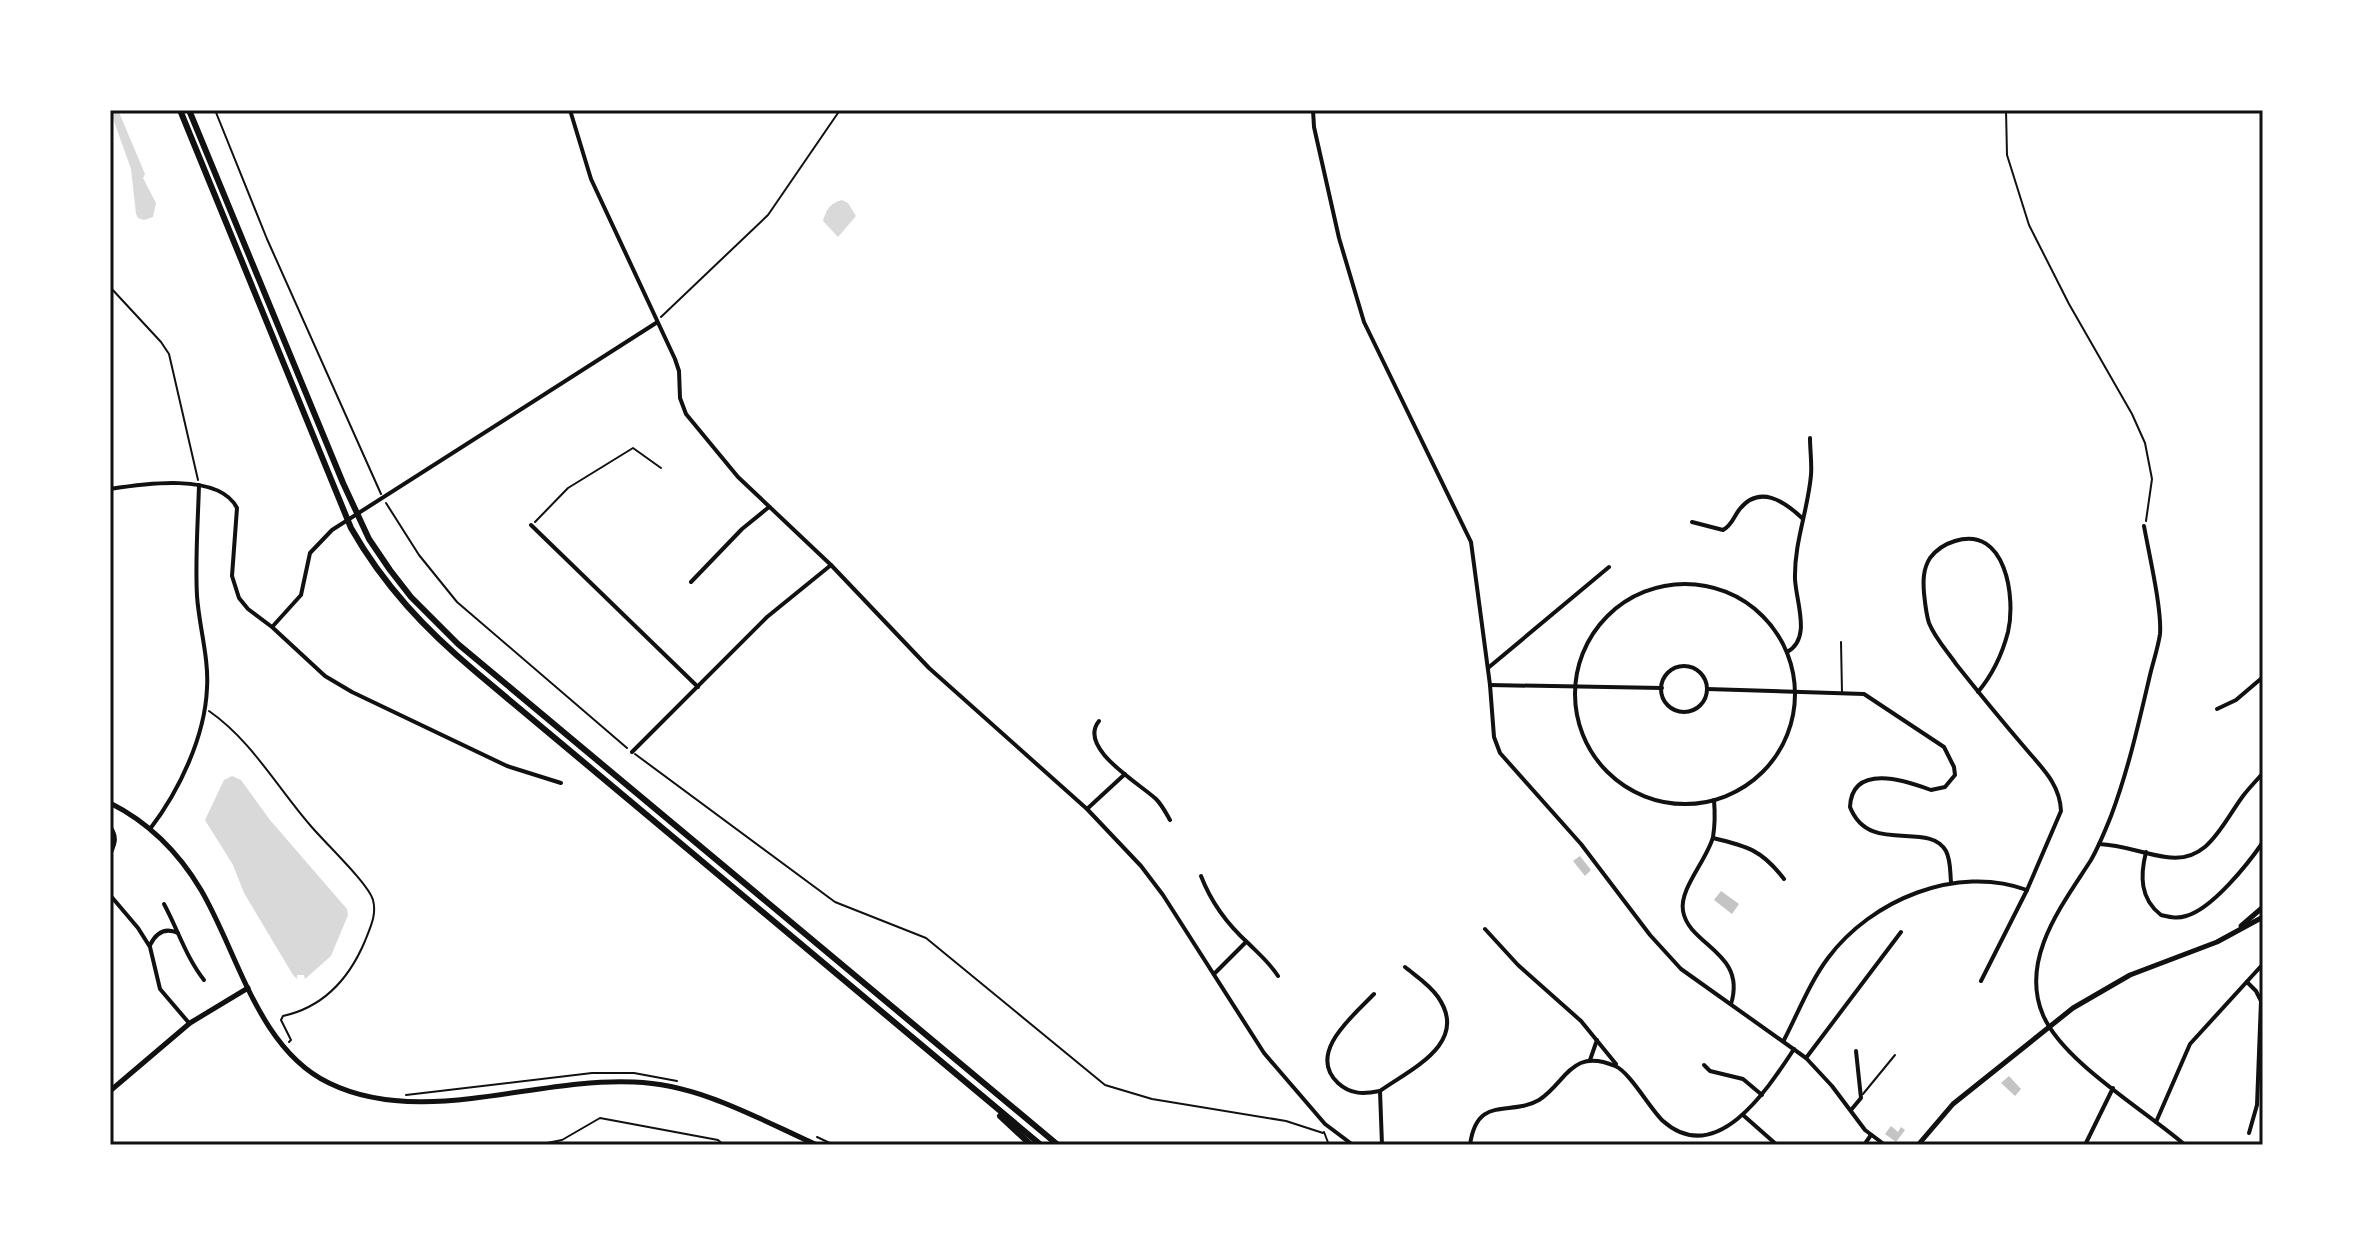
<svg xmlns="http://www.w3.org/2000/svg" width="2373" height="1255" viewBox="0 0 2373 1255" font-family="'DejaVu Sans',sans-serif">
	<style>
		.water { fill: #d9d9d9 }
		.building { fill: #c4c4c4 }
		.lines { fill: none; stroke-linecap: round; stroke-linejoin: round }
		.path { stroke: #111; stroke-width: 2 }
		.service { stroke: #111; stroke-width: 2 }
		.minor { stroke: #111; stroke-width: 4 }
		.tertiary { stroke: #111; stroke-width: 5 }
		.secondary { stroke: #111; stroke-width: 5 }
		.trunk { stroke: #111; stroke-width: 6 }
		.neatline { fill: none; stroke: #111; stroke-width: 3 }
	</style>
	<rect width="100%" height="100%" fill="#fff"/>
	<g class="water">
		<path d="M110,110h8l27,64 -2,4 13,25 -3,14 -9,3 -6,-2 -2,-4 -5,-45z"/>
		<path d="M842,200l6,3 8,13 -18,21 -15,-16c3,-11 7,-18 19,-21z"/>
		<path d="M232,776l9,4 29,40 77,89 1,6 -17,41 -26,23 -1,-4h-7v4l-4,-4 -49,-82 -11,-28 -28,-45 19,-40z"/>
	</g>
	<g class="building">
		<path d="M1580,856l11,14 -6,6 -12,-15z"/>
		<path d="M1721,891l18,13 -7,10 -18,-14z"/>
		<path d="M2009,1076l12,13 -6,7 -14,-13z"/>
		<path d="M1891,1126l7,6 3,-5 4,3 -9,12 -11,-8z"/>
	</g>
	<g class="lines">
		<g class="path">
			<path d="M215,110l52,129 114,255"/>
			<path d="M2006,110l1,45 22,70 40,79 63,110 13,29 7,36 -6,42"/>
			<path d="M110,287l51,55 8,12 29,126"/>
			<path d="M661,317l107,-102 72,-105"/>
			<path d="M386,503l33,52 38,47 170,146"/>
			<path d="M535,522l33,-34 65,-40 28,20"/>
			<path d="M209,711c42,29 68,76 101,114 14,17 58,58 63,75 4,15 -3,28 -8,41 -16,38 -41,66 -82,75l-2,4 10,20 -2,2"/>
			<path d="M635,754l200,148 91,36 179,147 47,14 134,22 37,12"/>
			<path d="M406,1095l186,-22h42l43,8"/>
			<path d="M1324,1132l5,13"/>
			<path d="M817,1137l17,8"/>
			<path d="M537,1145l25,-5 38,-22 118,22 6,5"/>
		</g>
		<g class="service">
			<path d="M1841,642l1,51"/>
			<path d="M1863,1094l32,-39"/>
		</g>
		<g class="minor">
			<path d="M570,110l21,69 84,180 4,12 1,27 6,16 52,63 93,88 98,103 158,141 54,57 22,29 101,158 61,71 28,21"/>
			<path d="M1313,110l1,17 25,111 25,84 107,220 19,143 4,52 6,16 81,91 69,91 31,34 125,89 26,28 33,44 20,15"/>
			<path d="M110,489c32,-5 109,-17 127,19l-5,68 7,22 9,11 24,18 53,49 27,16 155,74 54,17"/>
			<path d="M1692,522l31,8c9,-5 10,-12 16,-20 20,-26 45,-9 63,8"/>
			<path d="M531,525l167,162"/>
			<path d="M2144,526c5,28 18,83 16,108 -2,14 -7,28 -10,41 -11,47 -22,96 -39,141 -6,15 -12,30 -20,44 -28,44 -72,99 -48,155 20,47 103,96 142,130"/>
			<path d="M691,582l51,-53 27,-22"/>
			<circle cx="1685" cy="694" r="110"/>
			<path d="M273,626l28,-31 9,-42 22,-23 324,-207"/>
			<path d="M1787,652c25,-13 9,-50 8,-73 -1,-36 13,-69 16,-104 1,-12 -1,-25 -1,-37"/>
			<circle cx="1684" cy="689" r="23"/>
			<path d="M1488,668l121,-101"/>
			<path d="M1490,685l172,3"/>
			<path d="M1707,689l157,5 80,53 10,20 1,8 -10,12 -14,3c-24,-9 -79,-28 -81,17 19,49 78,13 96,44 5,10 4,21 5,31"/>
			<path d="M1978,692c15,-18 24,-37 30,-60 8,-34 -2,-107 -53,-91 -10,3 -19,9 -25,17 -7,11 -7,23 -6,35 1,10 2,21 5,30 6,15 18,28 27,41 23,29 46,57 70,85 16,19 34,35 35,62l-34,79 -46,91"/>
			<path d="M2217,709l19,-9 27,-23"/>
			<path d="M1099,721c-22,27 40,62 57,78 6,6 10,14 14,21"/>
			<path d="M632,752l135,-135 64,-52"/>
			<path d="M1714,800c1,12 1,25 -1,37 -6,23 -34,52 -30,74 6,35 64,41 48,93"/>
			<path d="M1087,809l38,-35"/>
			<path d="M110,826c8,12 5,17 0,29"/>
			<path d="M150,829c29,-38 55,-92 57,-141 2,-30 -8,-62 -10,-92 -2,-37 1,-75 2,-111"/>
			<path d="M1713,838c34,8 49,12 71,41"/>
			<path d="M2099,844c25,1 44,10 67,13 42,7 56,-33 77,-61 6,-8 13,-15 20,-23"/>
			<path d="M2146,852c-6,24 -6,47 15,63 9,2 16,4 25,1 26,-7 62,-52 77,-74"/>
			<path d="M1201,876c10,26 26,48 47,67 11,11 21,19 30,33"/>
			<path d="M110,895l28,33 12,19 10,42 29,34"/>
			<path d="M164,904c14,26 22,53 40,76"/>
			<path d="M1485,929l33,36 63,56 35,43"/>
			<path d="M150,945c6,-12 15,-18 28,-12"/>
			<path d="M1214,974l32,-32"/>
			<path d="M2247,982l9,9 5,10 -4,104 -8,28"/>
			<path d="M1374,994c-20,21 -68,59 -36,89 13,12 26,11 42,8"/>
			<path d="M1784,1040c14,-27 26,-58 44,-82 43,-58 129,-94 199,-68"/>
			<path d="M1806,1058l95,-126"/>
			<path d="M1590,1060l7,-20"/>
			<path d="M1704,1065l6,6 33,8 19,16"/>
			<path d="M1851,1110l10,-12 -5,-47"/>
			<path d="M1743,1115l34,30"/>
			<path d="M2156,1122l34,-78 73,-80"/>
			<path d="M1382,1145l-2,-54c31,-22 90,-48 58,-94 -8,-12 -22,-21 -33,-30"/>
			<path d="M1470,1145c7,-51 40,-28 69,-45 27,-17 32,-53 76,-34 15,6 35,43 48,55 54,48 106,-34 131,-72"/>
			<path d="M1864,1145l7,-10"/>
			<path d="M2085,1145l28,-57"/>
		</g>
		<g class="tertiary">
			<path d="M2241,926l22,-19"/>
			<path d="M110,1091l80,-68 58,-35"/>
			<path d="M1918,1145l35,-41 120,-96 57,-33 87,-33 46,-25"/>
		</g>
		<path class="secondary" d="M110,803c38,19 69,50 91,87 37,63 57,159 128,193 92,45 207,-6 305,-1 65,2 125,37 183,63"/>
		<g class="trunk">
			<path d="M180,110l171,418c33,58 75,102 125,144l565,473"/>
			<path d="M189,110l154,373 26,56 21,31 21,27 47,47 600,501"/>
			<path d="M1000,1116l31,29"/>
		</g>
	</g>
	<rect width="2373" height="1255" fill="none" stroke="#ffffff" stroke-width="224"/>
	<rect x="112" y="112" width="2149" height="1031" class="neatline"/>
</svg>
